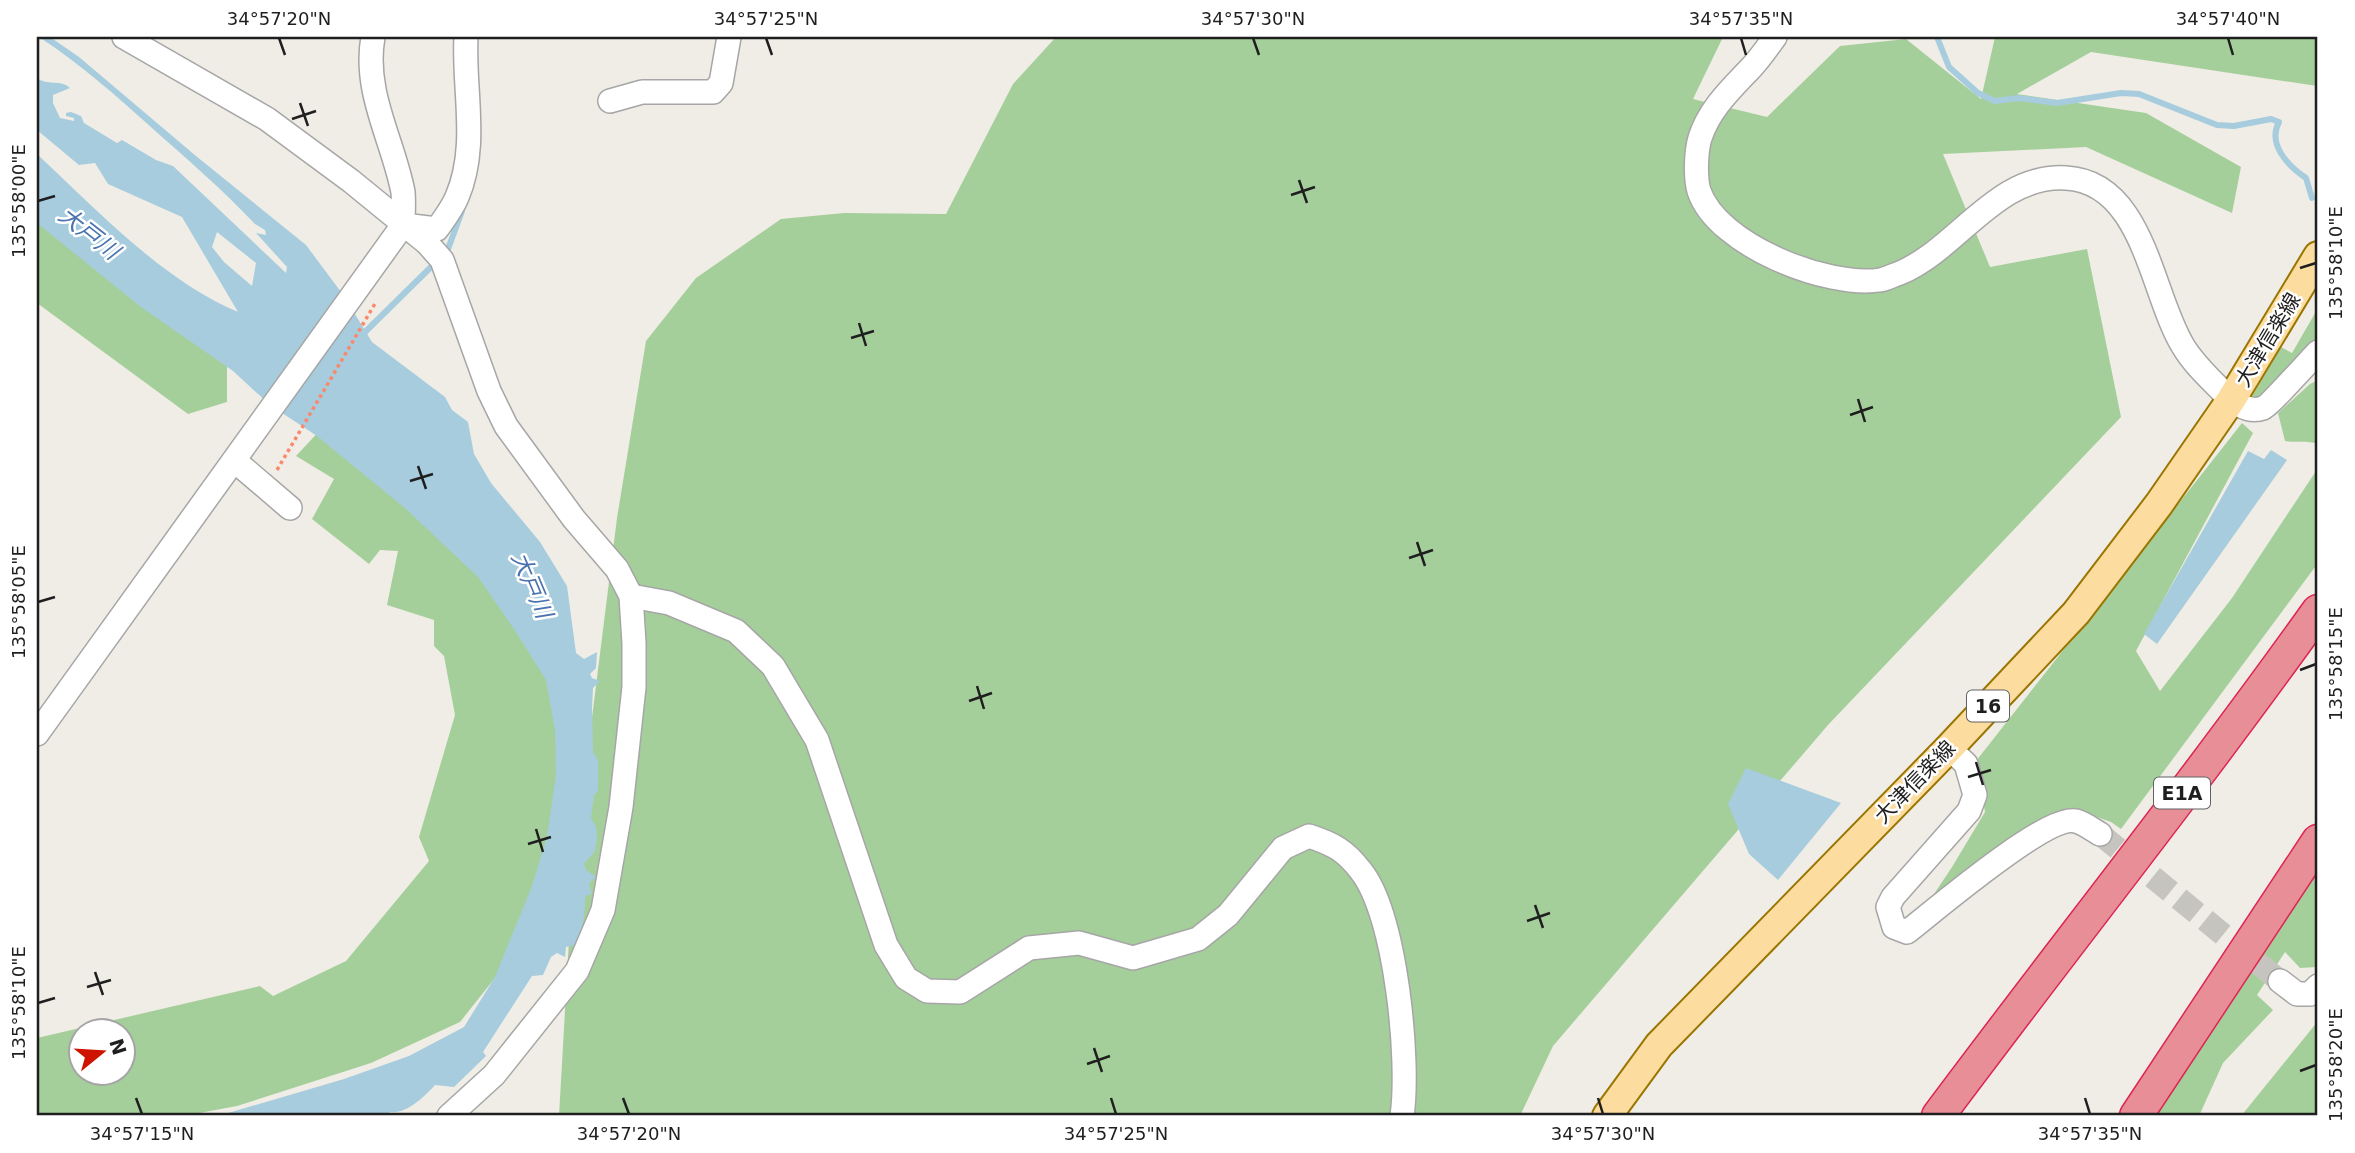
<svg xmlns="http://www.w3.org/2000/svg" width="2355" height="1153" viewBox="0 0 2355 1153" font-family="'DejaVu Sans','Noto Sans JP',sans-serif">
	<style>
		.forest { fill: #a5cf9a; fill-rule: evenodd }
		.water { fill: #a6ccdd; fill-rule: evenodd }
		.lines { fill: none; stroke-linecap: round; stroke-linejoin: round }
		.stream { stroke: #a6ccdd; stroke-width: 6 }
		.minor-tunnel { stroke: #c6c4be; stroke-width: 23; stroke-dasharray: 23 11; stroke-linecap: butt }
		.minor-casing { stroke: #a6a6a6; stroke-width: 26 }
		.major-casing { stroke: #9a7500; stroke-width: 32 }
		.highway-casing { stroke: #db2654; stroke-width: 35 }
		.path { stroke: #f9886d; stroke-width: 3.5; stroke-dasharray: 3.5 3.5; stroke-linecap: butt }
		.minor { stroke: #fff; stroke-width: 23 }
		.major { stroke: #fcdc9f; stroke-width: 28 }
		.highway { stroke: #e78e96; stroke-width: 32 }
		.ticks { fill: none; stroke: #1f1f1f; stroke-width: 2.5 }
		.labels { text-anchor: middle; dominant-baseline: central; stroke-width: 5; stroke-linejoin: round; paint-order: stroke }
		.shield { fill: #fff; stroke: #626262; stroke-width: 2 }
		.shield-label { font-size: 19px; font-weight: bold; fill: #1f1f1f }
		.street-label { font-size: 21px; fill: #1f1f1f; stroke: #fff }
		.water-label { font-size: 23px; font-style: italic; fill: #4b74af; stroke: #fff }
		.neatline { fill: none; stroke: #1f1f1f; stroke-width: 2.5 }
		.ticks-label { font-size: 18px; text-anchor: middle; fill: #1f1f1f }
	</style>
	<rect width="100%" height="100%" fill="#f0ede6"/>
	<g class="forest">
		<path d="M1056,37h667l-30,62 74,18 73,-71 66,-7 75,60 14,-62h323v46l-1,3 -226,-34 -74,42 129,19 95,54 -9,46 -146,-66 -143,7 47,113 97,-18 34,168 -293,308 -275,321 -33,70h-961l14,-247 44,-351 29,-177 50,-63 85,-59 63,-6 102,1 67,-130z"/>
		<path d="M37,205l190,143v54l-39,12 -151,-111z"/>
		<path d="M2318,308v33l-60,61 -7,-4 30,-51 11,6z"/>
		<path d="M2318,380v64c-12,-4 -21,-1 -33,-3l-7,-28 32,-29z"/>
		<path d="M2242,423l11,10 -117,218 24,40 72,-93 86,-130v95l-197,266 -10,-7 -31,-11 -158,101 30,-45 33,-55 -9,-51z"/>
		<path d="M323,427l100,77 131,165 11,107 -39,163 -66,83 -89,41 -134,43 -54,10h-146v-78l223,-52 13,10 73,-35 83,-100 -10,-24 36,-122 -11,-59 -10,-10v-26l-47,-15 11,-54 -18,-1 -11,14 -57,-45 22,-40 -38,-23zM80,1030h42v42h-42z"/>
		<path d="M2318,860l-1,107 -17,1 -15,-16 -28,43 16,15 -50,53 -24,53h-43l74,-122z"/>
		<path d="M2318,1021v95h-77z"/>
	</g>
	<g class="water">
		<path d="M39,37h11l29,20 117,99 110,89 38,51 28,46 73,55 7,13 16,12 6,32 17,29 49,59 27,44 9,67 8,6 13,-7 -1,16 -6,6 2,4 8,3 -7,7 -1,20 1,44 5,8v31l-4,4 -3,23 5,9 1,10 -2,14 -11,13 2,6 10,7 -7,6 3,12 -4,-1 -3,4c0,17 -2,31 -10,47l-9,2 -1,10 -8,-4 -6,4 -8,18 -11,1 -49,76 3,4 -32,31 -19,-2c-11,12 -28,29 -45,27l-5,4h-167l126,-37 65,-23 55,-29 31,-50 37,-91 15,-49 9,-62 -1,-45 -9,-50 -32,-51 -36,-52 -72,-68 -89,-73 -47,-31 -37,-34 -92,-64 -104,-84v-69c60,56 125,126 201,158l-56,-95 -74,-33 -13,-21 -16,2 -42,-35v-52c9,8 24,1 33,10l-17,7v8l7,15 14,3v-3l-8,-2v-3l5,-1 10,4 3,7 33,20 5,-3 34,20 17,6 113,107 1,-6 -31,-34 10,2 -1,-5 -10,-6c-32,-34 -68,-65 -103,-96 -37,-33 -70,-63 -113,-91zM217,232l39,31 -4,23 -28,-24 -12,-15z"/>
		<path d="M2271,450l16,10 -130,184 -13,-10 104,-183 16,8z"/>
		<path d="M1746,768l95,35 -63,77 -29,-26 -21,-50z"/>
	</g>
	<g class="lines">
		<g class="stream">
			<path d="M1937,37l12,30 29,26 17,8 24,-3 38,5 64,-10 18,1 78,31 17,1 37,-7 8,3c-12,22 9,44 27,56l6,20"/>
			<path d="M448,249l14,-38"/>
			<path d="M361,336l70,-69"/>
		</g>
		<path class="minor-tunnel" d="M2100,834l180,147"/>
		<g class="minor-casing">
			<g id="minor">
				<path d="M124,37l143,82 84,62 76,62 15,17 47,131 17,35 68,93 43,50 14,27 3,47v44l-13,120 -18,103 -26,61 -83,104 -45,41"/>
				<path d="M1775,37c-8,11 -16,23 -26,33 -20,21 -40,40 -49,68 -4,13 -5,40 -1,53 18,54 128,97 181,89 7,-1 13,-5 20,-7 59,-25 96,-99 166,-95 78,4 85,116 117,168 10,17 25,31 39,45 10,10 25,23 41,17 6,-2 47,-48 55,-56"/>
				<path d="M610,101l32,-9h71l8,-9 8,-46"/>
				<path d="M403,225l34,4c7,-10 15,-20 20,-32 22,-51 6,-108 9,-160"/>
				<path d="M235,461l55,47"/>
				<path d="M631,596l38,7 67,28 37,35 44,74 69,205 20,33 21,13 33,1 69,-44 50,-5 54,15 65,-19 30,-24 55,-67 26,-12c24,8 36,14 52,35 35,44 49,190 41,245"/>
				<path d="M37,734l366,-509c0,-11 1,-22 0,-33 -10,-52 -40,-100 -30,-155"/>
				<path d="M1949,748l17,16 9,31 -6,16 -76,86 -5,10 6,20 13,5c27,-21 140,-118 169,-111 8,2 17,9 24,13"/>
				<path d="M2280,981l17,13h13l8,-8"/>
			</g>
		</g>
		<g class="major-casing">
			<path id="major" d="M1607,1116l52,-71 290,-297 127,-135 83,-109 72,-104 87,-144"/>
		</g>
		<g class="highway-casing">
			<g id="highway">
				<path d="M1938,1116c126,-169 258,-334 380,-505"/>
				<path d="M2136,1116l182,-275"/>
			</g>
		</g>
		<path class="path" d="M277,470l99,-168"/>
		<use href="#minor" class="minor"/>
		<use href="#major" class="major"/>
		<use href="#highway" class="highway"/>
	</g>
	<path class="ticks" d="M279,38l6,17M766,38l6,17M1253,38l6,17M1741,38l5,17M2228,38l5,17M300,103l8,23M292,119l24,-8M1299,180l8,23M1291,195l24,-8M38,201l17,-5M2300,268l16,-5M859,323l7,23M851,338l23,-7M1858,399l7,23M1850,415l23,-8M418,466l8,23M410,481l23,-7M1417,542l8,24M1409,558l24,-8M38,602l17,-5M2300,670l16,-6M977,686l7,23M969,701l23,-8M1976,762l7,23M1968,777l23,-7M536,829l7,23M528,844l23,-7M1535,905l8,23M1527,921l23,-8M95,972l8,23M87,987l24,-7M38,1003l17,-5M1094,1048l8,24M1087,1064l23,-8M2300,1071l16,-6M136,1098l6,16M623,1098l6,16M1111,1098l5,16M1598,1098l5,16M2085,1098l5,16"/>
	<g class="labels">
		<g class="shield">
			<rect x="1967" y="690.5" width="42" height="31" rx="5"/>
			<rect x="2154" y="777.5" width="56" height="31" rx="5"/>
		</g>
		<g class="shield-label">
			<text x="1988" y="706">16</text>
			<text x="2182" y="793">E1A</text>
		</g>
		<g class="street-label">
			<text transform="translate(2268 340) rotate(-59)">大津信楽線</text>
			<text transform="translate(1915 782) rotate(-46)">大津信楽線</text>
		</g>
		<g class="water-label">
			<text transform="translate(89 233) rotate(38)">大戸川</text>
			<text transform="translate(532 585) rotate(67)">大戸川</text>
		</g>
	</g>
	<rect width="2355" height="1153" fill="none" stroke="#ffffff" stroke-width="77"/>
	<g transform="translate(102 1052) rotate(72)"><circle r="33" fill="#ffffff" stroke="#a5a5a5" stroke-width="2"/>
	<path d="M0-5L12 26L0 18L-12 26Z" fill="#ce1301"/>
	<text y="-10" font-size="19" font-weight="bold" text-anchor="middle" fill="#1f1f1f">N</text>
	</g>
	<rect x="38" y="38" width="2278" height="1076" class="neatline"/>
	<g class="ticks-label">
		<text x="279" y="25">34°57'20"N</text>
		<text x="766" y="25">34°57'25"N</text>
		<text x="1253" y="25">34°57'30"N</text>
		<text x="1741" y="25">34°57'35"N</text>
		<text x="2228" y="25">34°57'40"N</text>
		<text transform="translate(19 201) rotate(-90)" y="6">135°58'00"E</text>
		<text transform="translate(2336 263) rotate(-90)" y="6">135°58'10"E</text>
		<text transform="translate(19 602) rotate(-90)" y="6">135°58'05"E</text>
		<text transform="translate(2336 664) rotate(-90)" y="6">135°58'15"E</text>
		<text transform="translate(19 1003) rotate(-90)" y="6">135°58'10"E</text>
		<text transform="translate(2336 1065) rotate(-90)" y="6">135°58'20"E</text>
		<text x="142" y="1140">34°57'15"N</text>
		<text x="629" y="1140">34°57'20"N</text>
		<text x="1116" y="1140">34°57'25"N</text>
		<text x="1603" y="1140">34°57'30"N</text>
		<text x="2090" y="1140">34°57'35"N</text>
	</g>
</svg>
